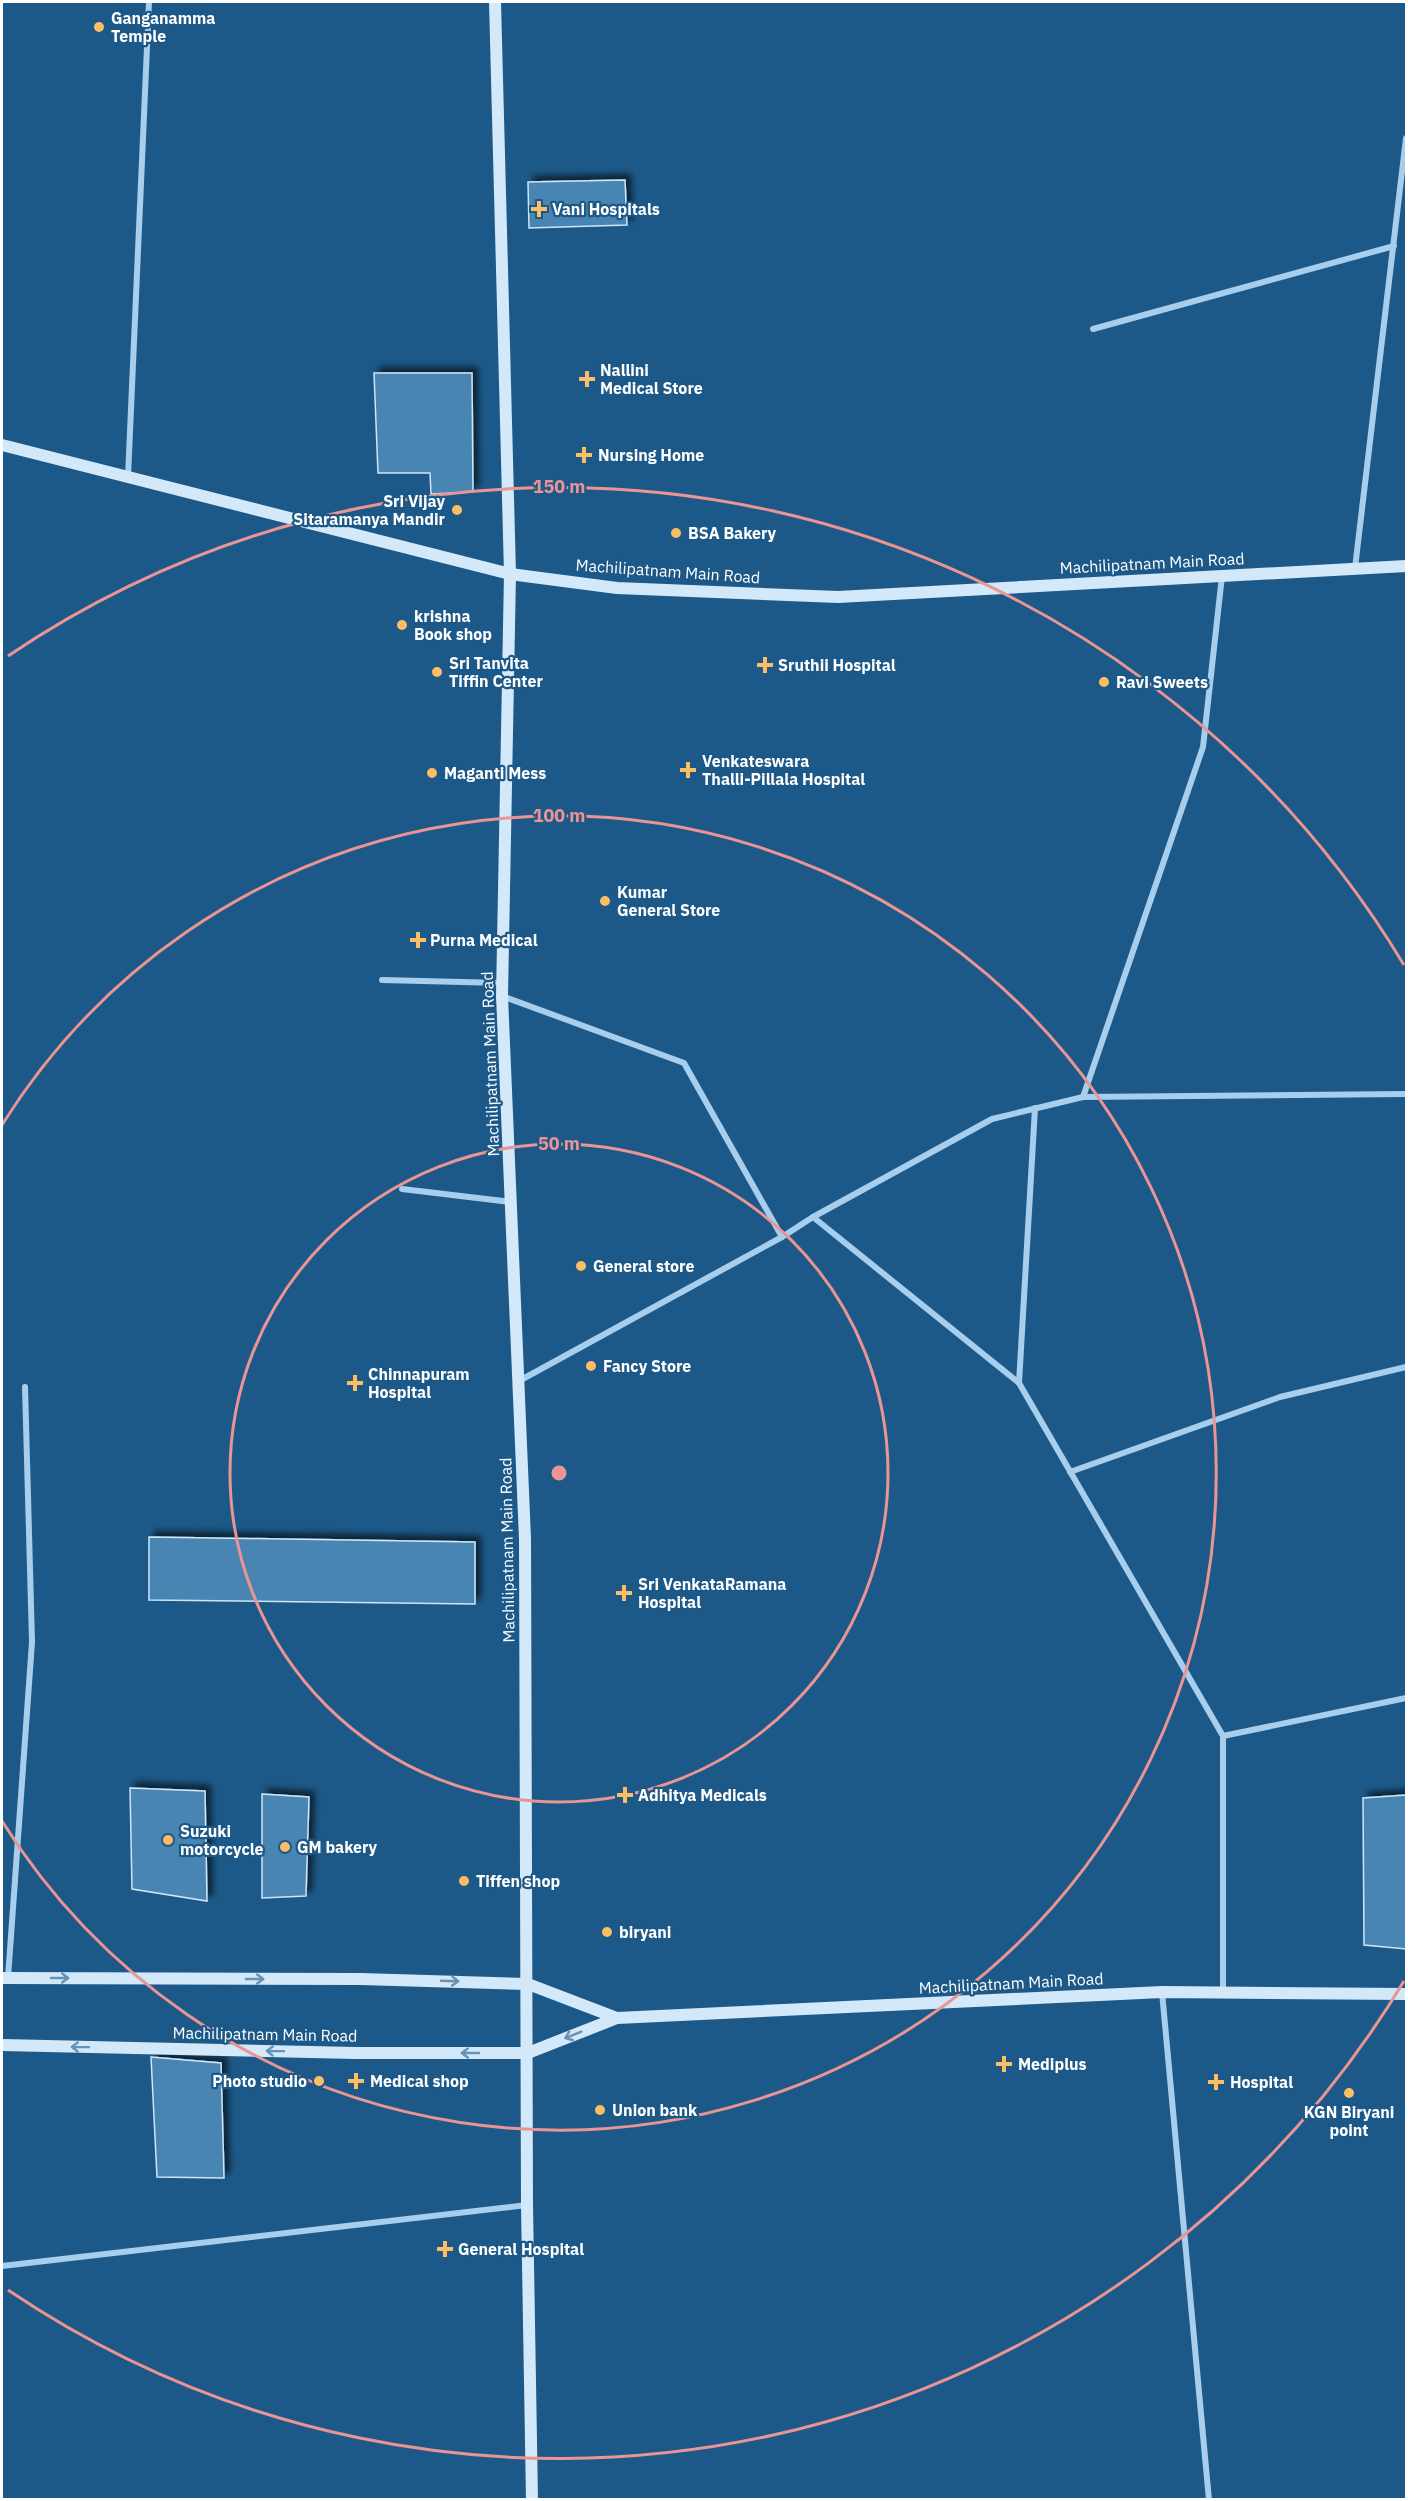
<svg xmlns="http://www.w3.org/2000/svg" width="1408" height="2501" viewBox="0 0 1408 2501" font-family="'IBM Plex Sans',sans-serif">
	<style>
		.building { fill: #4a85b2; stroke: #cce5f8; stroke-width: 1.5; filter: url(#shadow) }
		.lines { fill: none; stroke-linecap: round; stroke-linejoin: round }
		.street { stroke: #a7ceec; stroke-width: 6 }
		.secondary { stroke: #d3e8f9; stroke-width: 12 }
		.oneway { stroke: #6692b5 }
		.ring { fill: none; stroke: #ea9494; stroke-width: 3 }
		.poi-dot { fill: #fbbe65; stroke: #1d5988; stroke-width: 2 }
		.labels { text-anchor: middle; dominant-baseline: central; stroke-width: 4.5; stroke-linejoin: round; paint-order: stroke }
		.poi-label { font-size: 16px; font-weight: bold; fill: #fff; stroke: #1d5988; text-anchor: start }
		.street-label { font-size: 16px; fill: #fff; stroke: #1d5988 }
		.centre { fill: #ea9494; stroke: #1d5988; stroke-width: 3 }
		.ring-label { font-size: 18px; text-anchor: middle; font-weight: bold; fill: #ea9494; stroke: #1d5988; stroke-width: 4.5; stroke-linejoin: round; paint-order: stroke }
	</style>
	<defs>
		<filter id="shadow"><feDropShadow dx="5.5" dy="-5.5" stdDeviation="3" flood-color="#0009"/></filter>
	</defs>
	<rect width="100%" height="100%" fill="#1d5988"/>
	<g class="building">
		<path d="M625,180l2,45 -98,3 -1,-46z"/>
		<path d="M374,373h98l1,119 -42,2 -1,-21h-52z"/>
		<path d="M149,1537l326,5v62l-326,-4z"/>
		<path d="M130,1788l75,3 2,110 -75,-12z"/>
		<path d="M262,1794l47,3 -3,99 -44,2z"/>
		<path d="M1406,1795v154l-42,-4 -1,-147z"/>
		<path d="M151,2057l70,6 3,115 -67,-1z"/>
	</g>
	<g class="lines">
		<g class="street">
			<path d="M1093,329l301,-83"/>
			<path d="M128,477l21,-475"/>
			<path d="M1355,568l51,-430"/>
			<path d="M382,980l120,3"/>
			<path d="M502,996l182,67 98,174"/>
			<path d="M1083,1097l120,-350 19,-171"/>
			<path d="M402,1189l109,13"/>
			<path d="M813,1217l179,-98 91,-22 323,-3"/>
			<path d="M519,1381l263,-144 31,-20 206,166 204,353v256"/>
			<path d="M1019,1383l16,-275"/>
			<path d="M1070,1472l210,-75 126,-30"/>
			<path d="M1223,1736l183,-38"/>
			<path d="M8,1978l24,-336 -7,-255"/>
			<path d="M1162,1992l47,508"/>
			<path d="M2,2266l525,-61"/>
		</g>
		<g class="secondary">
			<path d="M495,2l15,572 -8,422 23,543 2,666 5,295"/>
			<path d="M2,445l508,129 107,14 221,9 568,-31"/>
			<path d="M2,1978l359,1 167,5 89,34"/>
			<path d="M2,2045l354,8h172l89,-35 545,-26 244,2"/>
		</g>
	</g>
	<defs><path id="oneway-shaft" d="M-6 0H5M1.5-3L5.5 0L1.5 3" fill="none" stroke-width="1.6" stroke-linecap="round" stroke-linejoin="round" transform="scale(1.5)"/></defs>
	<g class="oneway">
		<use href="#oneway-shaft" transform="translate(60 1978)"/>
		<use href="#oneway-shaft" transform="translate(255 1979)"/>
		<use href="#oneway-shaft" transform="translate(450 1981) rotate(2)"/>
		<use href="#oneway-shaft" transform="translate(573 2035) rotate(158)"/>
		<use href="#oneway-shaft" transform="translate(80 2047) rotate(-179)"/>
		<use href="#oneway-shaft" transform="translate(275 2051) rotate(-179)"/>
		<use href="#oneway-shaft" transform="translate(470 2053) rotate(-180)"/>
	</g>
	<g class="ring">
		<circle cx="559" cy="1473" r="329"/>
		<path d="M2 1125A657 657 0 1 1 2 1821"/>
		<path d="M1404 1981A986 986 0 0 1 8 2290M8 656A986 986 0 0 1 1404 965"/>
	</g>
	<g class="poi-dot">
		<circle cx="99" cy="27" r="6"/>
		<path d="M536 200h6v6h6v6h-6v6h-6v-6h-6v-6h6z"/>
		<path d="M584 370h6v6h6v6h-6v6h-6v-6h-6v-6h6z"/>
		<path d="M581 446h6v6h6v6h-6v6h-6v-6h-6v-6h6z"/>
		<circle cx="457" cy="510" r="6"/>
		<circle cx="676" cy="533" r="6"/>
		<circle cx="402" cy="625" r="6"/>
		<path d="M762 656h6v6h6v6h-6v6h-6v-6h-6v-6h6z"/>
		<circle cx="437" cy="672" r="6"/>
		<circle cx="1104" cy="682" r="6"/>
		<path d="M685 761h6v6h6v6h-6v6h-6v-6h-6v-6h6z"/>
		<circle cx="432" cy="773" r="6"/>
		<circle cx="605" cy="901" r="6"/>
		<path d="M415 931h6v6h6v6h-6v6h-6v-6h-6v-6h6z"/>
		<circle cx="581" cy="1266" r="6"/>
		<circle cx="591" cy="1366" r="6"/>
		<path d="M352 1374h6v6h6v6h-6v6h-6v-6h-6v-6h6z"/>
		<path d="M621 1584h6v6h6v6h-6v6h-6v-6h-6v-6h6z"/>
		<path d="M622 1786h6v6h6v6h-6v6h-6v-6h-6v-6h6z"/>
		<circle cx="168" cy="1840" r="6"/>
		<circle cx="285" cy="1847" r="6"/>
		<circle cx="464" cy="1881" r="6"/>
		<circle cx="607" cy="1932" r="6"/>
		<path d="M1001 2055h6v6h6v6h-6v6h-6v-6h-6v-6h6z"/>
		<circle cx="319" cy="2081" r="6"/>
		<path d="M353 2072h6v6h6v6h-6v6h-6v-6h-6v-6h6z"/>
		<path d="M1213 2073h6v6h6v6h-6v6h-6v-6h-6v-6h6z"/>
		<circle cx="1349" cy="2093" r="6"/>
		<circle cx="600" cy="2110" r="6"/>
		<path d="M442 2240h6v6h6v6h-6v6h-6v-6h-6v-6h6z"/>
	</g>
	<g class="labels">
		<g class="poi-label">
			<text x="111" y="18">Ganganamma<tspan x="111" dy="18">Temple</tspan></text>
			<text x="552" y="209">Vani Hospitals</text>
			<text x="600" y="370">Nallini<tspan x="600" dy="18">Medical Store</tspan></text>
			<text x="598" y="455">Nursing Home</text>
			<text x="445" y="501" text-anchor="end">Sri Vijay<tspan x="445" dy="18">Sitaramanya Mandir</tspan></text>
			<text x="688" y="533">BSA Bakery</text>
			<text x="414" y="616">krishna<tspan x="414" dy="18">Book shop</tspan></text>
			<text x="449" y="663">Sri Tanvita<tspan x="449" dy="18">Tiffin Center</tspan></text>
			<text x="778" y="665">Sruthii Hospital</text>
			<text x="1116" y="682">Ravi Sweets</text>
			<text x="702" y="761">Venkateswara<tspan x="702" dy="18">Thalli-Pillala Hospital</tspan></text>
			<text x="444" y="773">Maganti Mess</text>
			<text x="617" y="892">Kumar<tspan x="617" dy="18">General Store</tspan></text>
			<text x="430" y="940">Purna Medical</text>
			<text x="593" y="1266">General store</text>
			<text x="603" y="1366">Fancy Store</text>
			<text x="368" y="1374">Chinnapuram<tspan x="368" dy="18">Hospital</tspan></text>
			<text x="638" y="1584">Sri VenkataRamana<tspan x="638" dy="18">Hospital</tspan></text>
			<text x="638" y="1795">Adhitya Medicals</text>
			<text x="180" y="1831">Suzuki<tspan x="180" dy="18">motorcycle</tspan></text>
			<text x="297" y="1847">GM bakery</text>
			<text x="476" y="1881">Tiffen shop</text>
			<text x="619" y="1932">biryani</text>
			<text x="1018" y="2064">Mediplus</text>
			<text x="307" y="2081" text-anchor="end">Photo studio</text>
			<text x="370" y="2081">Medical shop</text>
			<text x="1230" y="2082">Hospital</text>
			<text x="612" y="2110">Union bank</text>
			<text x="1349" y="2112" text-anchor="middle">KGN Biryani<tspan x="1349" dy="18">point</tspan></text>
			<text x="458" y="2249">General Hospital</text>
		</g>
		<g class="street-label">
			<text transform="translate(1152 563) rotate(-3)">Machilipatnam Main Road</text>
			<text transform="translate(668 571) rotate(4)">Machilipatnam Main Road</text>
			<text transform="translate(490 1064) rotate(-92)">Machilipatnam Main Road</text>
			<text transform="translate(507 1550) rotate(-91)">Machilipatnam Main Road</text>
			<text transform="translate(1011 1983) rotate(-3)">Machilipatnam Main Road</text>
			<text transform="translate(265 2034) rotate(1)">Machilipatnam Main Road</text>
		</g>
	</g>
	<circle cx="559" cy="1473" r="9" class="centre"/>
	<g class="ring-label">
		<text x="559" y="493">150 m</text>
		<text x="559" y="822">100 m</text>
		<text x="559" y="1150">50 m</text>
	</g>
	<rect width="1408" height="2501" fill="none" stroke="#ffffff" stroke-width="6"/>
</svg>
